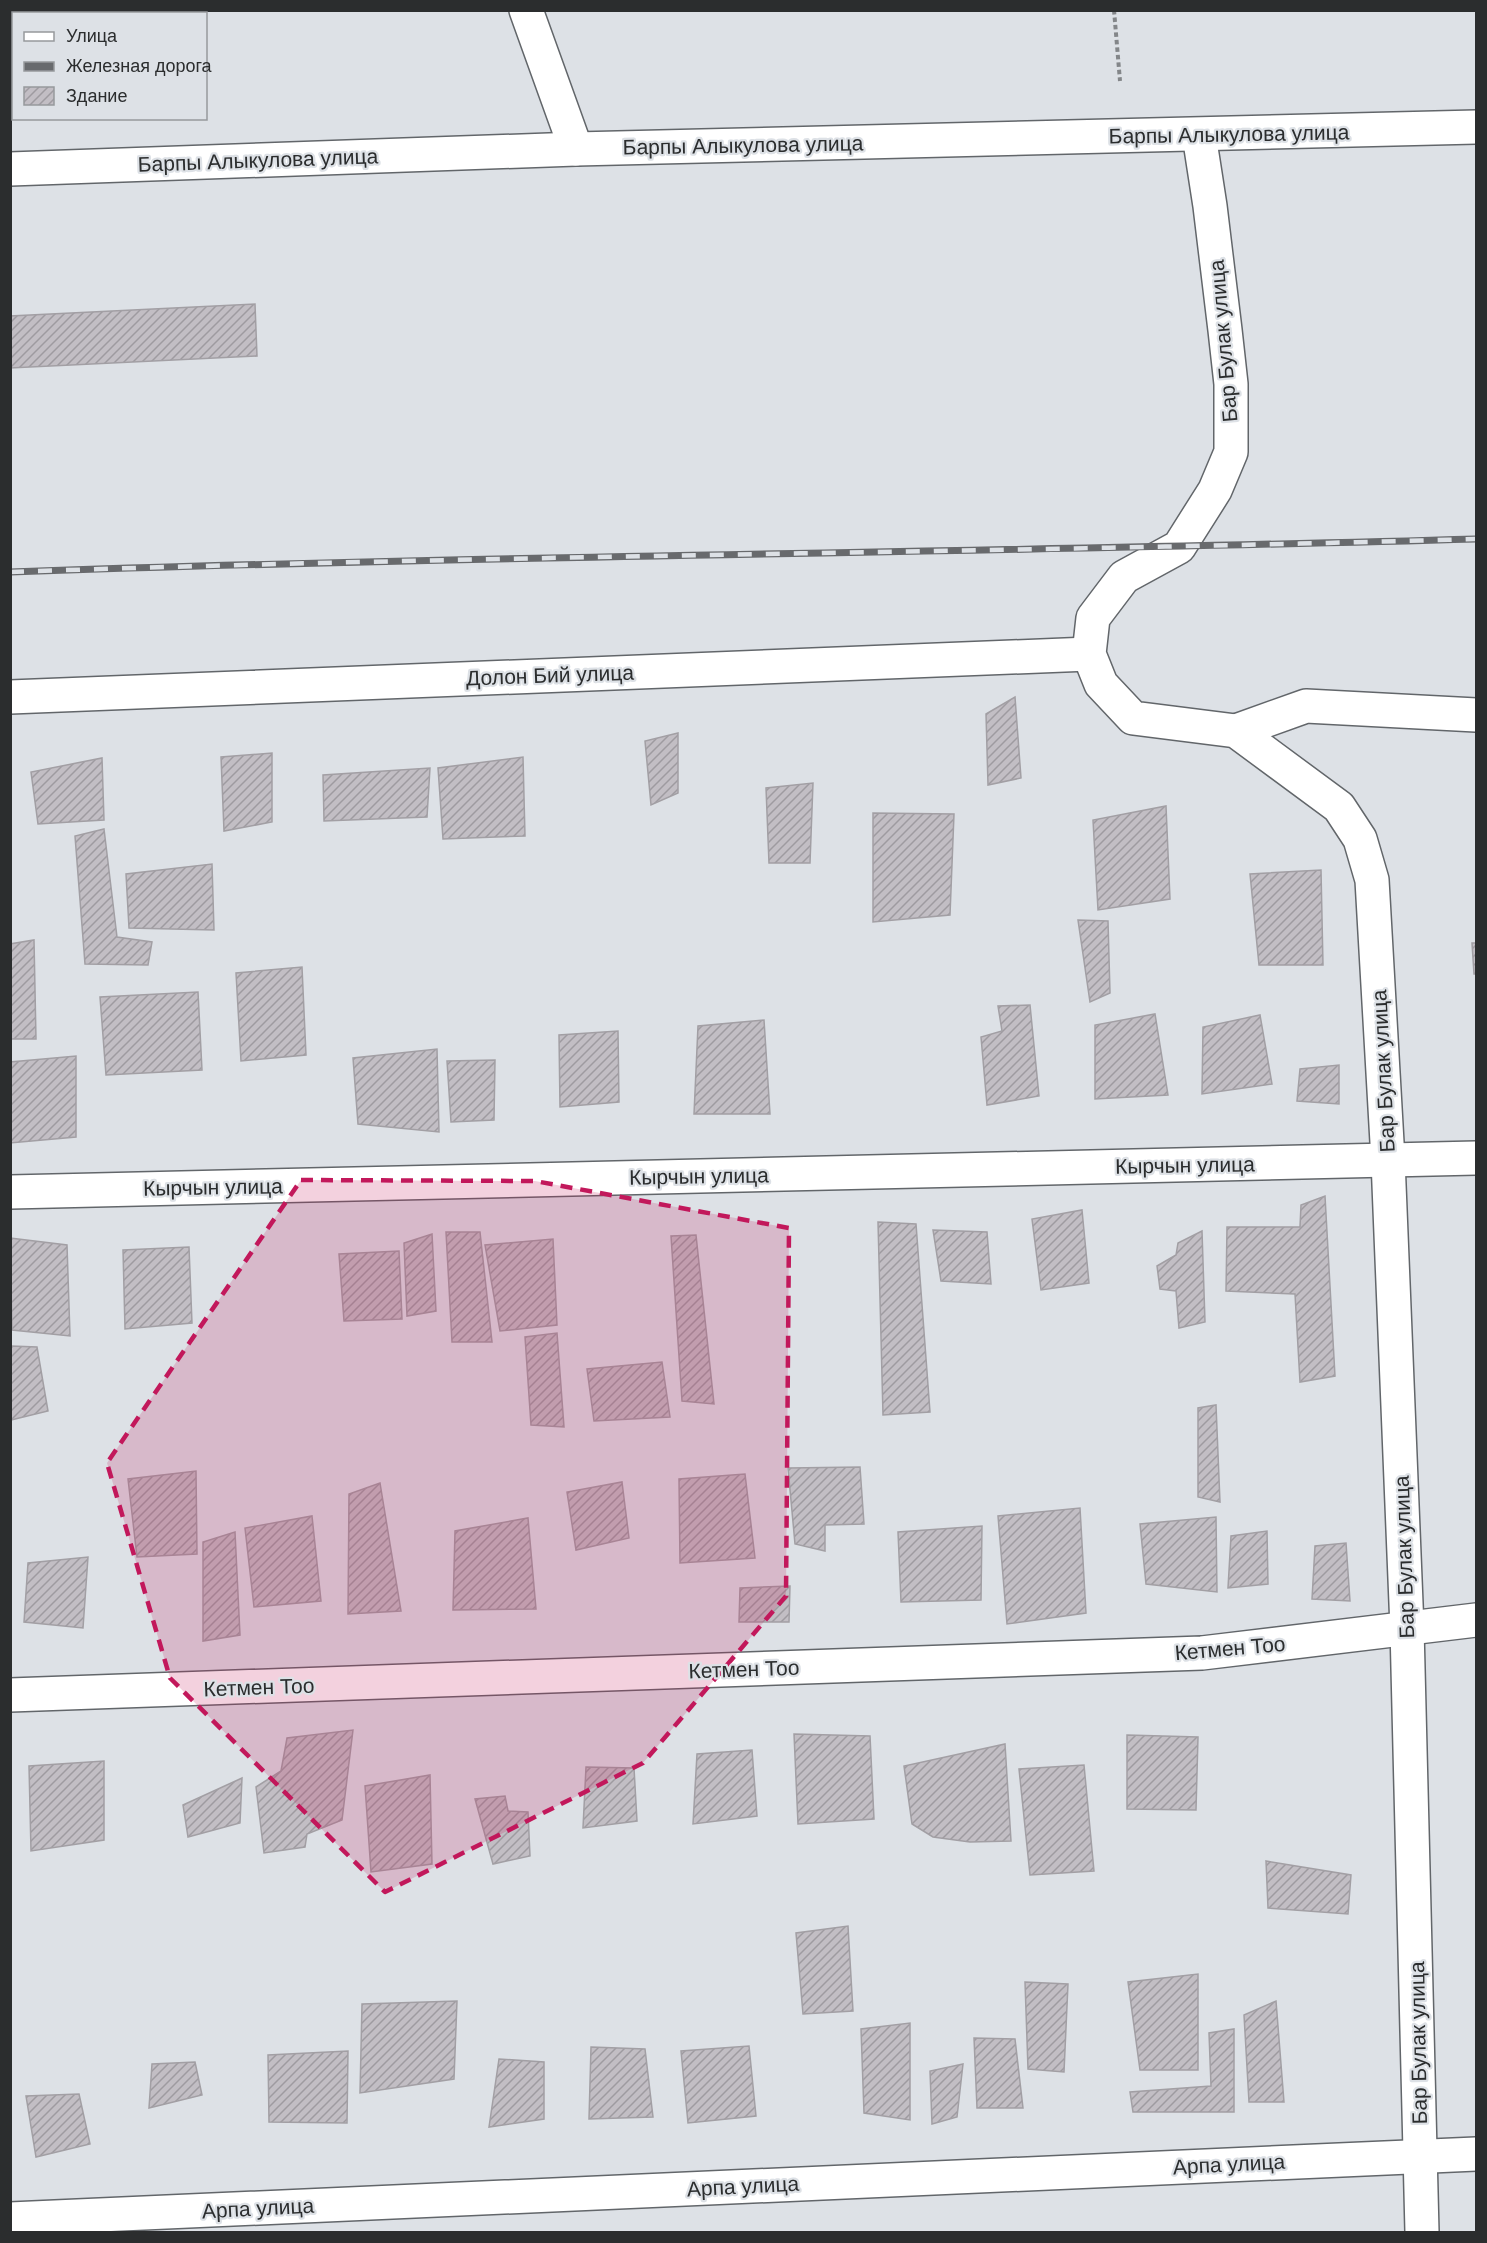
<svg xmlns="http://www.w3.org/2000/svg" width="1487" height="2243" viewBox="0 0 1487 2243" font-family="Arial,sans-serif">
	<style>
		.building { fill: url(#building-hatch); stroke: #a29fa4; stroke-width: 1.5 }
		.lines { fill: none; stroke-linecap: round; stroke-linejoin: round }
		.street-casing { stroke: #62666a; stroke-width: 36 }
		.secondary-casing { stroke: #62666a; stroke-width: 36 }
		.primary-casing { stroke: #62666a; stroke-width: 36 }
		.path { stroke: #838689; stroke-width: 4; stroke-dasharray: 4.5 3; stroke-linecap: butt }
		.street { stroke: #fff; stroke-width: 33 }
		.secondary { stroke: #fff; stroke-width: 33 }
		.primary { stroke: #fff; stroke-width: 33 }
		.rail-casing { stroke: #686a6d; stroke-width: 7 }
		.rail { stroke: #dde1e6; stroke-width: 4.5; stroke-dasharray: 14; stroke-linecap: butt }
		.marked { fill: #c2185b; fill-opacity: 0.2; stroke: #c2185b; stroke-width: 4.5; stroke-dasharray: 12 8; stroke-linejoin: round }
		.labels { text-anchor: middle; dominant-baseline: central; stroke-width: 4.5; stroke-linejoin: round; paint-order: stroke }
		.street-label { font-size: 21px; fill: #2b2d2e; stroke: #dde1e6 }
	</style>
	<defs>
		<pattern id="building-hatch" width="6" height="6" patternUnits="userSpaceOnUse" patternTransform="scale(1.5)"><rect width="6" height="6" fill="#c2bec4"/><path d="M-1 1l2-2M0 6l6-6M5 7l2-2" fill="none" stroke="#9e9ba0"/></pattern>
	</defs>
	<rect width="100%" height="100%" fill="#dde1e6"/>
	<g class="building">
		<path d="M255,304l2,52 -247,12v-52z"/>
		<path d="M1015,697l6,81 -33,7 -2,-71z"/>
		<path d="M678,733v60l-27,12 -6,-64z"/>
		<path d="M272,753v69l-48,9 -3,-74z"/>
		<path d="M523,757l2,79 -82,3 -5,-71z"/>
		<path d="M102,758l2,62 -66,4 -7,-52z"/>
		<path d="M430,768l-3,49 -103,4 -1,-46z"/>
		<path d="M813,783l-3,80h-41l-3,-75z"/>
		<path d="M1166,806l4,93 -72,11 -5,-90z"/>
		<path d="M873,813l81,1 -4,101 -77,7z"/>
		<path d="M104,829l13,108 35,5 -4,23 -63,-1 -10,-128z"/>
		<path d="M212,864l2,66 -85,-2 -3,-54z"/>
		<path d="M1321,870l2,95h-64l-9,-91z"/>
		<path d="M1078,920l30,1 2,72 -20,9z"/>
		<path d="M34,940l2,99h-26v-95z"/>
		<path d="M1472,943h4v31h-2z"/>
		<path d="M302,967l4,88 -65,6 -5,-88z"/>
		<path d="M198,992l4,78 -96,5 -6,-78z"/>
		<path d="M1030,1005l9,91 -52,9 -6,-68 21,-6 -4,-25z"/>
		<path d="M1155,1014l13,81 -73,4v-74z"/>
		<path d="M1260,1015l12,69 -70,10 1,-67z"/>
		<path d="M764,1020l6,94h-76l4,-88z"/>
		<path d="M618,1031l1,71 -59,5 -1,-72z"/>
		<path d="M437,1049l2,83 -81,-8 -5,-66z"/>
		<path d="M76,1056v81l-66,6v-81z"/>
		<path d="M495,1060l-1,60 -43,2 -4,-61z"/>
		<path d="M1339,1065v39l-42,-3 3,-32z"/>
		<path d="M1325,1196l10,180 -35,6 -5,-88 -69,-3 1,-64h73l1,-22z"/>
		<path d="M1082,1210l7,73 -48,7 -9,-71z"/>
		<path d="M878,1222l38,2 14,188 -47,3z"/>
		<path d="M933,1230l54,2 4,52 -50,-3z"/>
		<path d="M1202,1231l3,91 -26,6 -3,-37 -16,-2 -3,-23 19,-11 2,-12z"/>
		<path d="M446,1232h34l12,110h-40z"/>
		<path d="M432,1234l4,77 -29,5 -3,-73z"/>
		<path d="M696,1235l18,169 -32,-3 -11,-165z"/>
		<path d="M10,1238l57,7 3,91 -58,-6z"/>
		<path d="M553,1239l4,86 -57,6 -15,-86z"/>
		<path d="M189,1247l3,76 -67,6 -2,-79z"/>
		<path d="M399,1251l3,68 -58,2 -5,-67z"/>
		<path d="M557,1333l7,94 -33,-2 -6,-88z"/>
		<path d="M11,1346l26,1 11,64 -37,9z"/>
		<path d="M662,1362l8,55 -76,4 -7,-52z"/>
		<path d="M1216,1405l4,97 -22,-5v-89z"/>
		<path d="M860,1467l4,57 -39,1v26l-30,-7 -7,-76z"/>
		<path d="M196,1471l1,83 -60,3 -9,-78z"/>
		<path d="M745,1474l10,84 -75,5 -1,-84z"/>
		<path d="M622,1482l7,56 -53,12 -9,-58z"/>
		<path d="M380,1483l21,128 -53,3 1,-120z"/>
		<path d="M1080,1508l6,105 -79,11 -9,-108z"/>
		<path d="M312,1516l9,85 -67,6 -9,-79z"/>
		<path d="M1216,1517l1,75 -71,-8 -6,-60z"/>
		<path d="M528,1518l8,91 -83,1 2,-79z"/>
		<path d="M982,1526l-1,74 -80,2 -3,-70z"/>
		<path d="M1267,1531l1,53 -40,4 3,-52z"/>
		<path d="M235,1532l5,103 -37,6v-99z"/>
		<path d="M1346,1543l4,58 -38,-2 3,-53z"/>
		<path d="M88,1557l-5,71 -59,-6 4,-59z"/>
		<path d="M790,1586l-1,36h-50l1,-34z"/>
		<path d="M353,1730l-11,90 -35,14 -2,13 -41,6 -8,-66 25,-16 6,-33z"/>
		<path d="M794,1734l76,2 4,83 -76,5z"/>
		<path d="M1127,1735l71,2 -2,73 -69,-1z"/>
		<path d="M1005,1744l6,97 -41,1 -37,-5 -21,-13 -8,-58z"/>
		<path d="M752,1750l5,66 -64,8 4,-70z"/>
		<path d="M104,1761v79l-73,11 -2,-85z"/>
		<path d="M1084,1765l10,106 -64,4 -11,-106z"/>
		<path d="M586,1767l48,1 3,53 -54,7z"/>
		<path d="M430,1775l2,89 -61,8 -6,-86z"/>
		<path d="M242,1778l-2,45 -52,14 -5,-32z"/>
		<path d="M505,1796l3,15 20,1 2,44 -37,8 -18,-65z"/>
		<path d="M1266,1861l85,14 -3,39 -80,-6z"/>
		<path d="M848,1926l5,85 -50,3 -7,-81z"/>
		<path d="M1198,1974v96h-58l-12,-88z"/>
		<path d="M1025,1982l43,2 -4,88 -36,-3z"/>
		<path d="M457,2001l-3,78 -94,14 2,-89z"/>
		<path d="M1276,2001l8,101h-35l-5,-87z"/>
		<path d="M910,2023v97l-46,-7 -3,-84z"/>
		<path d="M1234,2029v83h-101l-3,-20 81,-6 -2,-53z"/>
		<path d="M974,2038l41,1 8,69h-46z"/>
		<path d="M749,2046l7,70 -68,7 -7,-72z"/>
		<path d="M591,2047l54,2 8,68 -64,2z"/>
		<path d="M348,2051l-1,72 -78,-1 -1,-67z"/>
		<path d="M499,2059l45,3v57l-55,8z"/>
		<path d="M195,2062l7,33 -53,13 3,-44z"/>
		<path d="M963,2064l-6,53 -25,7 -2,-53z"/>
		<path d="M79,2094l11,50 -54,13 -10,-61z"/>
	</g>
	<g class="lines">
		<g class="street-casing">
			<g id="street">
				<path d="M526,10l50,139"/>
				<path d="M1236,731l70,-25 170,9"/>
				<path d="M10,1192l1466,-34"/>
				<path d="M10,1695l1192,-42 274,-33"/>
				<path d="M10,2219l1466,-65"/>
			</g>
		</g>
		<g class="secondary-casing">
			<g id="secondary">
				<path d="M1199,135l11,71 15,124 6,54v68l-16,38 -36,57 -55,30 -31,41 -4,36 12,30 32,34 103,13 103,76 21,32 12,41 16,280 19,468 15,604"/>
				<path d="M10,697l1079,-43"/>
			</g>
		</g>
		<g class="primary-casing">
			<path id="primary" d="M10,169l566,-20 900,-22"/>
		</g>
		<g class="path">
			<path d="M1114,10l6,71"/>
			<path d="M10,12l36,-2"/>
		</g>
		<use href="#street" class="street"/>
		<use href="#secondary" class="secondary"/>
		<use href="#primary" class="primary"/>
		<g class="rail-casing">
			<path id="rail" d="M10,572c489,-17 978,-19 1466,-33"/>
		</g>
		<use href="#rail" class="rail"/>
	</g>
	<path class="marked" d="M301,1180l234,1 254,47 -3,368 -143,167 -258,129 -215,-214 -63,-215z"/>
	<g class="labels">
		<g class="street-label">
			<text transform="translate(1229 134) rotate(-1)">Барпы Алыкулова улица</text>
			<text transform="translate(743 145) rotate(-1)">Барпы Алыкулова улица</text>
			<text transform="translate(258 160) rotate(-2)">Барпы Алыкулова улица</text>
			<text transform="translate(1223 341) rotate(-95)">Бар Булак улица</text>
			<text transform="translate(550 675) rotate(-2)">Долон Бий улица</text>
			<text transform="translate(1383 1071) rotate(-93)">Бар Булак улица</text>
			<text transform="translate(1185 1165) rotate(-1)">Кырчын улица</text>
			<text transform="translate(699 1176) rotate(-1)">Кырчын улица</text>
			<text transform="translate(213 1187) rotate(-1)">Кырчын улица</text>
			<text transform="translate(1404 1557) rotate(-92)">Бар Булак улица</text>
			<text transform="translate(1230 1648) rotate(-5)">Кетмен Тоо</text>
			<text transform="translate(744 1669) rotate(-2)">Кетмен Тоо</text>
			<text transform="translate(259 1687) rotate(-2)">Кетмен Тоо</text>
			<text transform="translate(1418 2043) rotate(-91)">Бар Булак улица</text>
			<text transform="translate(1229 2164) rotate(-3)">Арпа улица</text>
			<text transform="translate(743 2186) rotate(-3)">Арпа улица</text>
			<text transform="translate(258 2208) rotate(-3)">Арпа улица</text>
		</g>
	</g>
	<rect width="1487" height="2243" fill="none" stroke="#2b2d2e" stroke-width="24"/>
	<rect x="12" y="12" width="195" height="108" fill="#dde1e6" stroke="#96999c" stroke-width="1.5"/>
	<rect x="24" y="32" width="30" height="9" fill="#ffffff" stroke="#96999c" stroke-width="1.5"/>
	<text x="66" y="42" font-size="18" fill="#2b2d2e">Улица</text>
	<rect x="24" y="62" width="30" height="9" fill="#686a6d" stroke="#96999c" stroke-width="1.5"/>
	<text x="66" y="72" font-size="18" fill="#2b2d2e">Железная дорога</text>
	<rect x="24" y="87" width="30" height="18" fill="url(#building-hatch)" stroke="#96999c" stroke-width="1.5"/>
	<text x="66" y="102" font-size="18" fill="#2b2d2e">Здание</text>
</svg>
